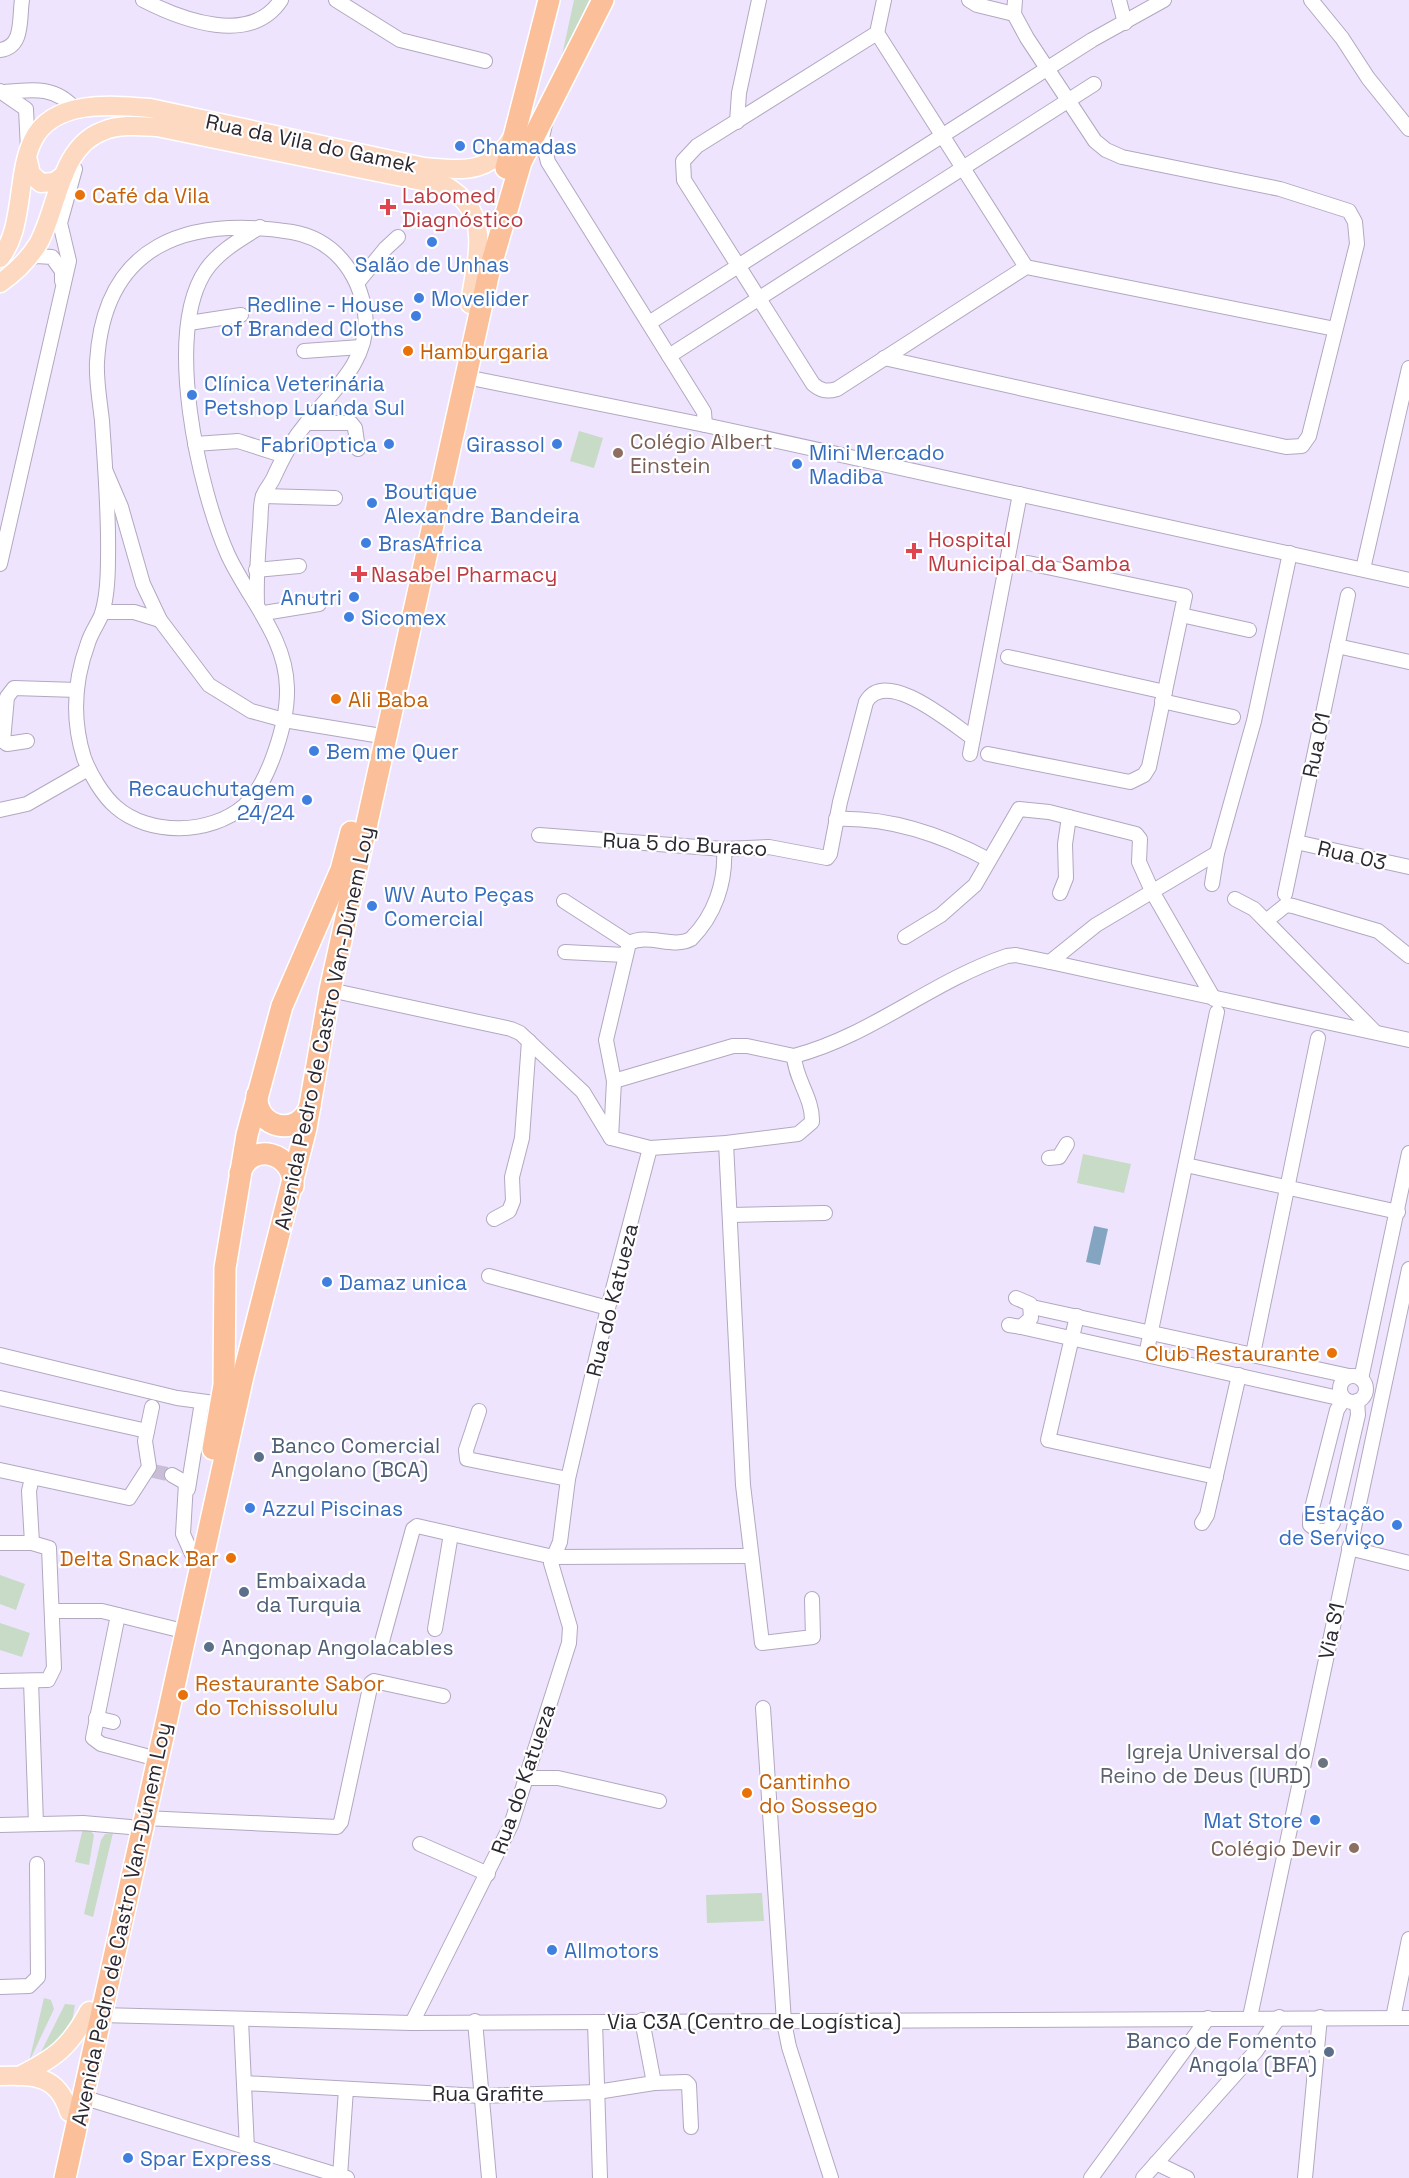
<svg xmlns="http://www.w3.org/2000/svg" width="1409" height="2178" viewBox="0 0 1409 2178" font-family="'Space Grotesk',sans-serif">
	<style>
		.green { fill: #c7dbc6 }
		.water { fill: #83a5c1 }
		.lines { fill: none; stroke-linecap: round; stroke-linejoin: round }
		.minor-tunnel { stroke: #c8bed5; stroke-width: 14; stroke-dasharray: 14 7; stroke-linecap: butt }
		.minor-casing { stroke: #b2a8c0; stroke-width: 16 }
		.major-casing { stroke: #fff; stroke-width: 21 }
		.highway-casing { stroke: #fff; stroke-width: 24 }
		.minor { stroke: #fff; stroke-width: 14 }
		.major { stroke: #fdd9c2; stroke-width: 18 }
		.highway { stroke: #fbc09a; stroke-width: 21 }
		.shop-dot { fill: #3f7fe0; stroke: #fff; stroke-width: 2 }
		.food-dot { fill: #e8710a; stroke: #fff; stroke-width: 2 }
		.health-dot { fill: #e0444e; stroke: #fff; stroke-width: 2 }
		.education-dot { fill: #8d6e63; stroke: #fff; stroke-width: 2 }
		.service-dot { fill: #5c6f8a; stroke: #fff; stroke-width: 2 }
		.worship-dot { fill: #6b7280; stroke: #fff; stroke-width: 2 }
		.labels { text-anchor: middle; dominant-baseline: central; stroke-width: 4.5; stroke-linejoin: round; paint-order: stroke }
		.street-label { font-size: 21px; fill: #2c2831; stroke: #fff }
		.shop-label { font-size: 21px; fill: #366cbe; stroke: #fff; text-anchor: start }
		.food-label { font-size: 21px; fill: #c56008; stroke: #fff; text-anchor: start }
		.health-label { font-size: 21px; fill: #be3a42; stroke: #fff; text-anchor: start }
		.education-label { font-size: 21px; fill: #785e54; stroke: #fff; text-anchor: start }
		.service-label { font-size: 21px; fill: #4e5e75; stroke: #fff; text-anchor: start }
		.worship-label { font-size: 21px; fill: #5b616d; stroke: #fff; text-anchor: end }
	</style>
	<rect width="100%" height="100%" fill="#efe4fe"/>
	<g class="green">
		<path d="M574,0h15l-28,60z"/>
		<path d="M579,431l24,7 -9,30 -24,-7z"/>
		<path d="M1083,1154l48,10 -7,29 -47,-10z"/>
		<path d="M0,1575l25,9 -9,26 -16,-6z"/>
		<path d="M0,1623l30,10 -8,24 -22,-7z"/>
		<path d="M83,1828h5l6,7 -5,30 -14,-3z"/>
		<path d="M113,1833l-20,84 -9,-3 17,-74 4,-6z"/>
		<path d="M762,1893l2,28 -57,2 -1,-28z"/>
		<path d="M44,1998l7,2 3,9 -25,53z"/>
		<path d="M65,2004l10,1 -4,22 -33,31z"/>
	</g>
	<path class="water" d="M1094,1226l14,3 -8,36 -14,-3z"/>
	<g class="lines">
		<path class="minor-tunnel" d="M153,1471l19,4"/>
		<g class="minor-casing">
			<g id="minor">
				<path d="M143,0c39,20 108,46 138,0"/>
				<path d="M336,0l64,40 85,21"/>
				<path d="M884,0l-7,33 -180,113 -14,15 1,19 129,204c8,7 14,8 24,5l189,-122 309,62"/>
				<path d="M969,0l8,5 37,9"/>
				<path d="M1119,0l6,23"/>
				<path d="M1311,0l31,38 26,40 41,51"/>
				<path d="M877,33l149,234"/>
				<path d="M0,50c24,-3 19,-31 22,-50"/>
				<path d="M0,91l26,18 2,41"/>
				<path d="M4,92c30,-3 52,-6 72,18"/>
				<path d="M737,122l2,-29 20,-93"/>
				<path d="M545,124l-3,14 6,24 156,250 1,13"/>
				<path d="M28,259l9,-3 15,1 10,14v10"/>
				<path d="M358,282l27,-33 13,-12"/>
				<path d="M189,323l52,-8"/>
				<path d="M649,323l443,-283 72,-40"/>
				<path d="M304,351l57,-4"/>
				<path d="M669,356l425,-272"/>
				<path d="M884,358l402,89 16,-1 7,-10 48,-192 -2,-22 -6,-11 -69,-22 -158,-32 -16,-7 -11,-9 -68,-103 -13,-24 1,-14"/>
				<path d="M466,377l239,48 704,155"/>
				<path d="M307,423h44l4,5 3,21"/>
				<path d="M195,444l43,-3 44,14"/>
				<path d="M106,472l15,35 22,77 17,36 49,65 42,26 33,9 91,15"/>
				<path d="M263,496l72,2"/>
				<path d="M0,564l69,-303 -9,-38 15,-54"/>
				<path d="M1363,569l46,-201"/>
				<path d="M256,570l43,-4"/>
				<path d="M257,604c-1,-26 1,-52 3,-78 1,-9 0,-22 3,-30 2,-6 7,-11 10,-17 10,-22 19,-39 35,-58 27,-32 63,-63 57,-108 -6,-41 -32,-74 -73,-81 -104,-16 -188,11 -195,130 -1,19 3,40 5,59 3,45 7,92 6,137 0,18 -1,42 -7,58 -4,9 -10,17 -13,27 -14,38 -16,77 -4,115 6,16 19,38 32,49 33,29 94,28 128,-1 25,-22 44,-85 43,-118 -1,-51 -38,-88 -59,-133 -29,-65 -65,-222 -22,-285 13,-19 35,-31 54,-43"/>
				<path d="M103,612h31l26,8"/>
				<path d="M264,613l55,-9"/>
				<path d="M1181,615l68,15"/>
				<path d="M1337,646l72,16"/>
				<path d="M1008,657l157,35"/>
				<path d="M1162,701l71,16"/>
				<path d="M27,741l-20,3 -4,-3 4,-44 7,-9 63,2"/>
				<path d="M970,754l50,-260"/>
				<path d="M988,754l142,28 14,-7 5,-8 36,-171 -157,-33"/>
				<path d="M0,810l27,-6 61,-35"/>
				<path d="M836,819c54,-2 106,16 153,41"/>
				<path d="M539,835l185,14 45,-2 58,11 3,-4 10,-52 26,-100c20,-35 85,21 107,36"/>
				<path d="M1296,842l113,25"/>
				<path d="M1212,884l5,-31 37,-132 36,-168"/>
				<path d="M1060,893l6,-15 -1,-34 4,-27"/>
				<path d="M1285,894l63,-299"/>
				<path d="M1235,899l19,10 120,122"/>
				<path d="M564,901l65,42"/>
				<path d="M1266,921l20,-16 7,1 85,25 31,25"/>
				<path d="M905,937l36,-22 34,-30 44,-76 30,3 87,22 4,5 -1,23 14,31 61,106"/>
				<path d="M565,952l60,3"/>
				<path d="M1050,962l46,-37 121,-72"/>
				<path d="M330,990l181,39 9,4 63,59 28,46 39,10 76,-5 72,-9 14,-12c1,-24 -17,-43 -18,-66 77,-20 138,-75 213,-100l9,-1 34,7 359,78"/>
				<path d="M614,1081l119,-35h14l47,10"/>
				<path d="M611,1138l3,-57 -8,-41 23,-97c20,-10 44,6 62,-4 24,-24 35,-57 33,-90"/>
				<path d="M726,1143l17,342 19,158 51,-6 -1,-38"/>
				<path d="M1049,1158l10,-1 8,-13"/>
				<path d="M1186,1165l212,47"/>
				<path d="M731,1215l94,-2"/>
				<path d="M494,1219l15,-8 4,-10 -1,-24 10,-39 7,-97"/>
				<path d="M489,1276l119,32"/>
				<path d="M1032,1307l317,69"/>
				<path d="M1077,1316l-29,124 168,37"/>
				<path d="M1009,1325l12,2 10,-9 -1,-14 -14,-6"/>
				<path d="M1021,1327l313,70 8,-1"/>
				<path d="M1253,1354l65,-316"/>
				<path d="M0,1355l177,43 45,6"/>
				<path d="M1146,1355l71,-343"/>
				<circle cx="1353" cy="1389" r="13"/>
				<path d="M1361,1379l48,-226"/>
				<path d="M0,1398l147,33"/>
				<path d="M1344,1399l-7,11 -27,106v9l8,6h10l5,-8 25,-108 -1,-14"/>
				<path d="M479,1411l-13,39 1,9 101,20"/>
				<path d="M0,1470l129,28 20,-31 -4,-26 7,-34"/>
				<path d="M172,1475l14,8 -3,51 9,20"/>
				<path d="M188,1489l14,-87"/>
				<path d="M1202,1523l5,-8 32,-140"/>
				<path d="M0,1543h32l17,5 5,120 -6,12 -48,1"/>
				<path d="M32,1543l-3,-52 3,-13"/>
				<path d="M1349,1548l60,15"/>
				<path d="M54,1611h48l73,18"/>
				<path d="M118,1615l-25,123 8,6 45,12"/>
				<path d="M435,1629l16,-95"/>
				<path d="M381,1645l32,-116 4,-3 136,31 198,-1"/>
				<path d="M31,1681l5,143"/>
				<path d="M763,1708l21,314 5,25 42,131"/>
				<path d="M96,1718l17,4"/>
				<path d="M526,1778h32l101,23"/>
				<path d="M144,1818l193,9 4,-5 30,-139 3,-2 69,15"/>
				<path d="M0,1825l83,-2 47,4"/>
				<path d="M420,1844l68,30"/>
				<path d="M0,1987l29,-1 9,-9 -1,-113"/>
				<path d="M100,2015l312,8 997,-5"/>
				<path d="M1250,2017l159,-748"/>
				<path d="M1393,2018l16,-79"/>
				<path d="M241,2020l6,129"/>
				<path d="M642,2020l12,63"/>
				<path d="M475,2021l14,157"/>
				<path d="M595,2022l5,156"/>
				<path d="M412,2023l99,-198 58,-182 1,-16 -19,-64 9,-21 8,-63 40,-171 42,-160"/>
				<path d="M244,2083l237,13 116,-4 57,-9 32,-1 3,3 2,42"/>
				<path d="M82,2097l265,81"/>
				<path d="M1156,2163l31,15"/>
				<path d="M340,2176l6,-87"/>
				<path d="M1091,2178l117,-160"/>
				<path d="M1143,2178l113,-127 23,-34"/>
				<path d="M1305,2178l15,-161"/>
			</g>
		</g>
		<g class="major-casing">
			<g id="major">
				<path d="M28,161l3,13 10,9 13,-1 10,-7"/>
				<path d="M0,258c13,-16 16,-36 19,-55 3,-20 5,-45 14,-63 20,-41 80,-35 117,-32l274,59c39,3 65,8 88,-29"/>
				<path d="M0,283c16,-11 28,-23 38,-39 20,-35 21,-97 65,-113 16,-7 37,-5 54,-4l289,59c48,28 30,72 24,118"/>
				<path d="M0,2076c34,-1 58,-1 69,36"/>
				<path d="M19,2076c36,-18 51,-29 70,-65"/>
			</g>
		</g>
		<g class="highway-casing">
			<g id="highway">
				<path d="M506,168l43,-168"/>
				<path d="M257,1095c-2,34 42,43 53,11"/>
				<path d="M240,1173c11,-33 55,-20 53,13"/>
				<path d="M213,1449l11,-64 1,-117 22,-133 35,-129 59,-136 10,-38"/>
				<path d="M65,2178l178,-802 63,-248 24,-138 159,-718 32,-110 82,-162"/>
			</g>
		</g>
		<use href="#minor" class="minor"/>
		<use href="#major" class="major"/>
		<use href="#highway" class="highway"/>
	</g>
	<g class="shop-dot">
		<circle cx="460" cy="146" r="6"/>
		<circle cx="432" cy="242" r="6"/>
		<circle cx="419" cy="298" r="6"/>
		<circle cx="416" cy="316" r="6"/>
		<circle cx="192" cy="395" r="6"/>
		<circle cx="389" cy="444" r="6"/>
		<circle cx="557" cy="444" r="6"/>
		<circle cx="797" cy="464" r="6"/>
		<circle cx="372" cy="503" r="6"/>
		<circle cx="366" cy="543" r="6"/>
		<circle cx="354" cy="597" r="6"/>
		<circle cx="349" cy="617" r="6"/>
		<circle cx="314" cy="751" r="6"/>
		<circle cx="307" cy="800" r="6"/>
		<circle cx="372" cy="906" r="6"/>
		<circle cx="327" cy="1282" r="6"/>
		<circle cx="250" cy="1508" r="6"/>
		<circle cx="1397" cy="1525" r="6"/>
		<circle cx="1315" cy="1820" r="6"/>
		<circle cx="552" cy="1950" r="6"/>
		<circle cx="128" cy="2158" r="6"/>
	</g>
	<g class="food-dot">
		<circle cx="80" cy="195" r="6"/>
		<circle cx="408" cy="351" r="6"/>
		<circle cx="336" cy="699" r="6"/>
		<circle cx="1332" cy="1353" r="6"/>
		<circle cx="231" cy="1558" r="6"/>
		<circle cx="183" cy="1695" r="6"/>
		<circle cx="747" cy="1793" r="6"/>
	</g>
	<g class="health-dot">
		<path d="M385 198h6v6h6v6h-6v6h-6v-6h-6v-6h6z"/>
		<path d="M911 542h6v6h6v6h-6v6h-6v-6h-6v-6h6z"/>
		<path d="M356 565h6v6h6v6h-6v6h-6v-6h-6v-6h6z"/>
	</g>
	<g class="education-dot">
		<circle cx="618" cy="453" r="6"/>
		<circle cx="1354" cy="1848" r="6"/>
	</g>
	<g class="service-dot">
		<circle cx="259" cy="1457" r="6"/>
		<circle cx="244" cy="1592" r="6"/>
		<circle cx="209" cy="1647" r="6"/>
		<circle cx="1329" cy="2052" r="6"/>
	</g>
	<circle class="worship-dot" cx="1323" cy="1763" r="6"/>
	<g class="labels">
		<g class="street-label">
			<text transform="translate(311 143) rotate(12)">Rua da Vila do Gamek</text>
			<text transform="translate(1316 745) rotate(-78)">Rua 01</text>
			<text transform="translate(685 844) rotate(3)">Rua 5 do Buraco</text>
			<text transform="translate(1352 855) rotate(13)">Rua 03</text>
			<text transform="translate(324 1028) rotate(-78)">Avenida Pedro de Castro Van-Dúnem Loy</text>
			<text transform="translate(612 1300) rotate(-76)">Rua do Katueza</text>
			<text transform="translate(1331 1631) rotate(-78)">Via S1</text>
			<text transform="translate(523 1779) rotate(-71)">Rua do Katueza</text>
			<text transform="translate(121 1924) rotate(-78)">Avenida Pedro de Castro Van-Dúnem Loy</text>
			<text x="754" y="2021">Via C3A (Centro de Logística)</text>
			<text x="488" y="2093">Rua Grafite</text>
		</g>
		<g class="shop-label">
			<text x="472" y="146">Chamadas</text>
			<text x="432" y="264" text-anchor="middle">Salão de Unhas</text>
			<text x="431" y="298">Movelider</text>
			<text x="404" y="304" text-anchor="end">Redline - House<tspan x="404" dy="24">of Branded Cloths</tspan></text>
			<text x="204" y="383">Clínica Veterinária<tspan x="204" dy="24">Petshop Luanda Sul</tspan></text>
			<text x="377" y="444" text-anchor="end">FabriOptica</text>
			<text x="545" y="444" text-anchor="end">Girassol</text>
			<text x="809" y="452">Mini Mercado<tspan x="809" dy="24">Madiba</tspan></text>
			<text x="384" y="491">Boutique<tspan x="384" dy="24">Alexandre Bandeira</tspan></text>
			<text x="378" y="543">BrasAfrica</text>
			<text x="342" y="597" text-anchor="end">Anutri</text>
			<text x="361" y="617">Sicomex</text>
			<text x="326" y="751">Bem me Quer</text>
			<text x="295" y="788" text-anchor="end">Recauchutagem<tspan x="295" dy="24">24/24</tspan></text>
			<text x="384" y="894">WV Auto Peças<tspan x="384" dy="24">Comercial</tspan></text>
			<text x="339" y="1282">Damaz unica</text>
			<text x="262" y="1508">Azzul Piscinas</text>
			<text x="1385" y="1513" text-anchor="end">Estação<tspan x="1385" dy="24">de Serviço</tspan></text>
			<text x="1303" y="1820" text-anchor="end">Mat Store</text>
			<text x="564" y="1950">Allmotors</text>
			<text x="140" y="2158">Spar Express</text>
		</g>
		<g class="food-label">
			<text x="92" y="195">Café da Vila</text>
			<text x="420" y="351">Hamburgaria</text>
			<text x="348" y="699">Ali Baba</text>
			<text x="1320" y="1353" text-anchor="end">Club Restaurante</text>
			<text x="219" y="1558" text-anchor="end">Delta Snack Bar</text>
			<text x="195" y="1683">Restaurante Sabor<tspan x="195" dy="24">do Tchissolulu</tspan></text>
			<text x="759" y="1781">Cantinho<tspan x="759" dy="24">do Sossego</tspan></text>
		</g>
		<g class="health-label">
			<text x="402" y="195">Labomed<tspan x="402" dy="24">Diagnóstico</tspan></text>
			<text x="928" y="539">Hospital<tspan x="928" dy="24">Municipal da Samba</tspan></text>
			<text x="371" y="574">Nasabel Pharmacy</text>
		</g>
		<g class="education-label">
			<text x="630" y="441">Colégio Albert<tspan x="630" dy="24">Einstein</tspan></text>
			<text x="1342" y="1848" text-anchor="end">Colégio Devir</text>
		</g>
		<g class="service-label">
			<text x="271" y="1445">Banco Comercial<tspan x="271" dy="24">Angolano (BCA)</tspan></text>
			<text x="256" y="1580">Embaixada<tspan x="256" dy="24">da Turquia</tspan></text>
			<text x="221" y="1647">Angonap Angolacables</text>
			<text x="1317" y="2040" text-anchor="end">Banco de Fomento<tspan x="1317" dy="24">Angola (BFA)</tspan></text>
		</g>
		<g class="worship-label">
			<text x="1311" y="1751">Igreja Universal do<tspan x="1311" dy="24">Reino de Deus (IURD)</tspan></text>
		</g>
	</g>
</svg>
